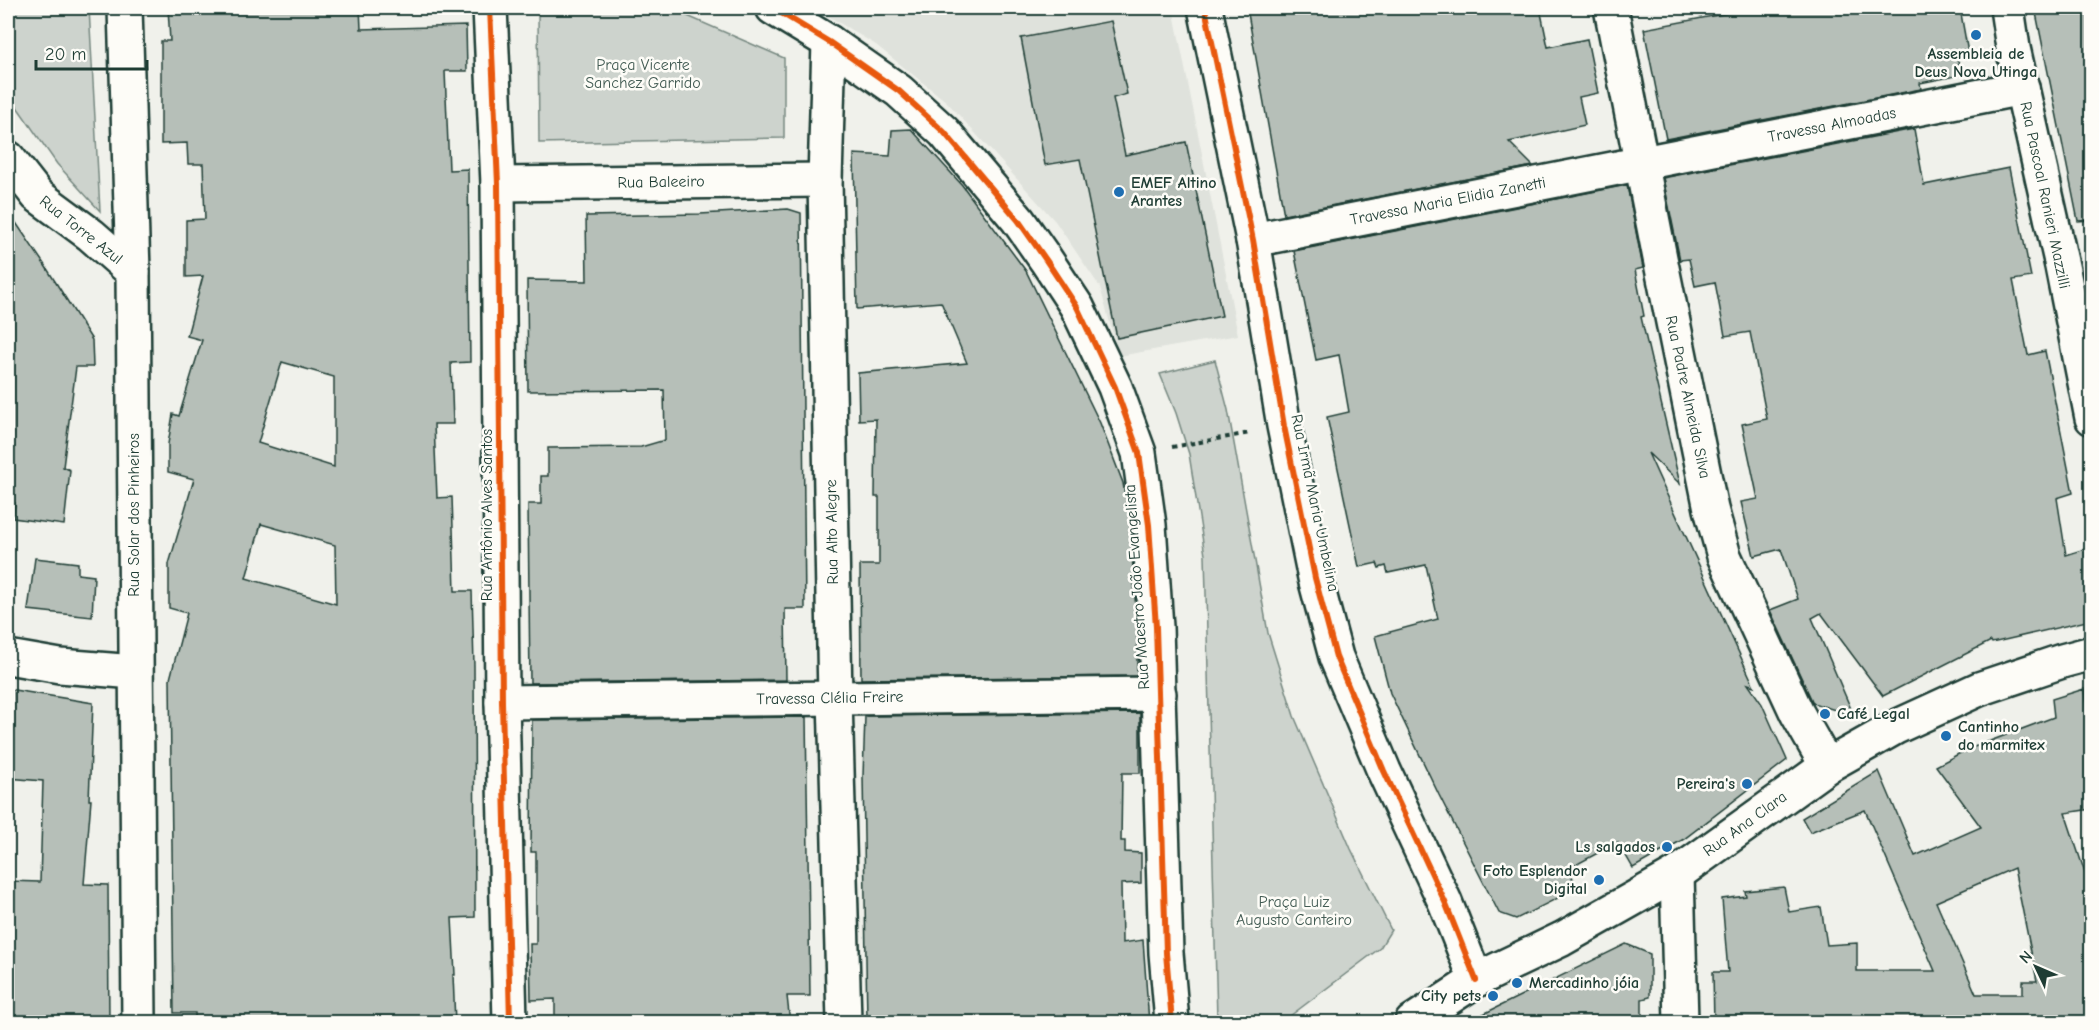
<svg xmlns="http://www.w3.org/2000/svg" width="2099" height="1030" viewBox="0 0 2099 1030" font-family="'Comic Neue',sans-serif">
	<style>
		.built { fill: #dfe2dc }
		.green { fill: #cdd3cd; stroke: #768880; stroke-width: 1.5 }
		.building { fill: #b6bfb8; stroke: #1f3d34; stroke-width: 1.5; fill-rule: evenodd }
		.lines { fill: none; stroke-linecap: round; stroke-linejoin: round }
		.minor-casing { stroke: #1f3d34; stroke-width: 38 }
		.path { stroke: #1f3d34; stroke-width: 4; stroke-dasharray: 4.5 4.5; stroke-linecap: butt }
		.minor { stroke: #fdfcf7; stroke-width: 33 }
		.cycleway-casing { stroke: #fdfcf7; stroke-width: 10 }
		.cycleway { stroke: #e8590c; stroke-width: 6 }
		.poi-dot { fill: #1f6fb2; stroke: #fdfcf7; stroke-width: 2 }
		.labels { text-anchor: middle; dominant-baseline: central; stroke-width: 5; stroke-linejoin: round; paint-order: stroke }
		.poi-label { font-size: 16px; font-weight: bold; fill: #1f3d34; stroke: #fdfcf7; text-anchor: start }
		.park-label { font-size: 16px; fill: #425b53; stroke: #fdfcf7 }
		.street-label { font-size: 16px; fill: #1f3d34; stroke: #fdfcf7 }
	</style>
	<rect width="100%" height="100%" fill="#f0f1eb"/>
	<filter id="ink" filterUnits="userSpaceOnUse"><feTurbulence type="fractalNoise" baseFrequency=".0167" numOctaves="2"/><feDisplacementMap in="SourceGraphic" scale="12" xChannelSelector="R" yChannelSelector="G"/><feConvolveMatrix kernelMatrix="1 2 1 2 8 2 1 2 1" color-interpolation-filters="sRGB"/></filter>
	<g filter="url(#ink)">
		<path class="built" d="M815,8h358l65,327 -119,21 -19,-69 -45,-66 -108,-119 -71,-57z"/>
		<g class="green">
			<path d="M8,8h81l11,203 -43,-47 -49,-70z"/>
			<path d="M538,8h131l115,50v80l-245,5z"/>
			<path d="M1215,360l13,50 40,223 26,83 57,133 40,81 -11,18 -98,74h-64l-1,-3 -12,-464 -16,-101 -13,-41 -16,-39z"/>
		</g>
		<g class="building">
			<path d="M168,8h192l1,21 105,-3 1,45h-22l4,99 19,-1 2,193 -19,1 2,61h-19l3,74 15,-1 3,94h17l2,75 1,251 -23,1 3,57h-2l2,48h-260v-10h-21l-4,-334 17,-66 -18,-5v-44l25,-85 -26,-7v-28l5,-30 6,2 23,-76 -15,-4 16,-60 -17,1v-57l19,-1 -2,-55h-15l-1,-21 -26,1v-103h9zM282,362l52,15v90l-76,-24zM261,524l74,21 1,59 -90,-26z"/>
			<path d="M1247,8h293l8,39 39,-8 11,54 -19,4 6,28 -76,17 24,24 -249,49z"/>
			<path d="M1755,8h205l8,45 -11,2 4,20 -41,8 1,6 -255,50 -22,-110z"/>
			<path d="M2035,8h56v212l-13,1z"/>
			<path d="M1111,21l16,73 -14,4 12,57 61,-13 36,174 -105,22 -37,-179 -35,6 -24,-127z"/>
			<path d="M911,129l51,56 64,86 74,152 23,60 7,41 7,102v50l-276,3 -1,-114h19v-68h-4l1,-78 -17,1 -1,-47 109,-10 -26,-61 -84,7 -3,-155 36,2 2,-26z"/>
			<path d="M1914,129l10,56 85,-17 22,109 -18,3 15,75 17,-4 28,142 -16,5 9,57 22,-7 3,19v53l-99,23 -1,-2 -108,55 -62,-83 -9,5 42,98 -41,-13 -43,-93 28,-11 -17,-50 -27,7 -13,-54 17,-3 -16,-75 25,-5 -17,-87 -25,4 -10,-54 -20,4 -6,-27 -9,1 -17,-82z"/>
			<path d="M1627,185l16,83 -8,2 9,46 -3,1 39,167 -32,-31 106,233 -6,-2 14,20 25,56 -103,79 -51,29 -15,-26 -50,27 10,19 -62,31 -17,-6 -60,-118 -49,-102 -15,-57 63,-17 -12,-54 -38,8 -2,-7 -7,2 -2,-5 -18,4 -32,-150 22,-5 -10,-57 -23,5 -22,-109z"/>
			<path d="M788,209l13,4 4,396h-20l1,71 -256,3 -2,-179h13v-28h7v-28l93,-1 24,-7 -1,-50 -136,1 -1,-111 60,1 -1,-65 114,-2z"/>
			<path d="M8,211l38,56 46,73 1,27h-17l-13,100 7,3 -6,55 -51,-7 2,-15 -7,-2z"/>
			<path d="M35,558l43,5v11l16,2 -2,41 -64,-7z"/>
			<path d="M8,689l85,14 -4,97h2l-7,84 24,1 1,138h-101v-142l32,1 3,-101 -35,-3z"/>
			<path d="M2084,689l7,61v59l-26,4 26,78v18l-5,3 5,13v94l-16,-1 1,2h-15v3h-347l-1,-51h15l-6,-73 24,-3 -1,-5 39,-4 5,25 32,-5 6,38 30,-2v28h78l-70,-161 -55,22 -8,-14 77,-47 36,85 66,-29 -45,-61 30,-16 88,-33 -2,-18zM2014,868l23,113h-14v13h-47l-40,-92z"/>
			<path d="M1140,713v60h-18l-1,68h4v11l16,1v30l-20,1 1,59 21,-3 6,83h-258v-3h-24l-4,-244 2,-60z"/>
			<path d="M806,717l4,279h-23l3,27h-235v-24l-24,1 -1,-56h6v-92h-5l1,-132z"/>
			<path d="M1626,944l24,10v43l-8,2v24h-177z"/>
		</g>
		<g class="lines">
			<g class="minor-casing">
				<g id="minor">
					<path d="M125,8l8,264 6,750"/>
					<path d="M490,8l8,176 4,518 8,320"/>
					<path d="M773,8l56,34 70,49 45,41 74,88 28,40 31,47 38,80 24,66 10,72 7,102 10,326 6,69"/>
					<path d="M1205,8l48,232 31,186 31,152 21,79 48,114 61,131 31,78"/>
					<path d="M1611,8l49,250 51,251 13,47 73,157 30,53"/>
					<path d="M2007,8l6,40 49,218 30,152"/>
					<path d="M829,42l-4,138 10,518 9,324"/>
					<path d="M8,158l29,37 54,40 42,37"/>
					<path d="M498,184l327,-4"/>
					<path d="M1253,240l769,-152"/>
					<path d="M8,657l52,9 75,6"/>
					<path d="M502,702l657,-8"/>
					<path d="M1677,874l4,148"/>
					<path d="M1412,1022l64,-42 86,-41 115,-65 150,-108 69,-39 83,-38 83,-28 30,-8"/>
				</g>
			</g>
			<path class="path" d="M1172,447l78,-14"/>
			<use href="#minor" class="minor"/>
			<g class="cycleway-casing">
				<g id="cycleway">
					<path d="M490,8l8,176 4,518 8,320"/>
					<path d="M773,8l56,34 70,49 45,41 74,88 28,40 31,47 38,80 24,66 10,72 7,102 10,326 6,69"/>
					<path d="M1205,8l48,232 31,186 31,152 21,79 48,114 61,131 31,78"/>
				</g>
			</g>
			<use href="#cycleway" class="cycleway"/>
		</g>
	</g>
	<g class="poi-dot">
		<circle cx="1976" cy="35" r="6"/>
		<circle cx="1119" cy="192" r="6"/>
		<circle cx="1825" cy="714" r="6"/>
		<circle cx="1946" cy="736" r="6"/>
		<circle cx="1747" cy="784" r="6"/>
		<circle cx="1667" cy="847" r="6"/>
		<circle cx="1599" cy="880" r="6"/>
		<circle cx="1517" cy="983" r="6"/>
		<circle cx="1493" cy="996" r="6"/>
	</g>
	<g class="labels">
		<g class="poi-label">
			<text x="1976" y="54" text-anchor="middle">Assembleia de<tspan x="1976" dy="18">Deus Nova Utinga</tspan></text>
			<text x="1131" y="183">EMEF Altino<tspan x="1131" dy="18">Arantes</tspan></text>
			<text x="1837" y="714">Café Legal</text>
			<text x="1958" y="727">Cantinho<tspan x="1958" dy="18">do marmitex</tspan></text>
			<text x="1735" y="784" text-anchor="end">Pereira's</text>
			<text x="1655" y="847" text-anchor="end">Ls salgados</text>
			<text x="1587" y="871" text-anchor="end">Foto Esplendor<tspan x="1587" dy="18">Digital</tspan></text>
			<text x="1529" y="983">Mercadinho jóia</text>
			<text x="1481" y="996" text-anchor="end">City pets</text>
		</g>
		<g class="park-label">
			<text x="643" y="65">Praça Vicente<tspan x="643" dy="18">Sanchez Garrido</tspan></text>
			<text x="1294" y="902">Praça Luiz<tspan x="1294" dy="18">Augusto Canteiro</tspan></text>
		</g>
		<g class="street-label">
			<text transform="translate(1832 125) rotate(-11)">Travessa Almoadas</text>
			<text transform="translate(661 182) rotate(-1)">Rua Baleeiro</text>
			<text transform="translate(2045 195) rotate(78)">Rua Pascoal Ranieri Mazzilli</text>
			<text transform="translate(1448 201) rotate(-11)">Travessa Maria Elidia Zanetti</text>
			<text transform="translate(81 230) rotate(38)">Rua Torre Azul</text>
			<text transform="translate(1688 397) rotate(78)">Rua Padre Almeida Silva</text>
			<text transform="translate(1315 503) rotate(78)">Rua Irmã Maria Umbelina</text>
			<text transform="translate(134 515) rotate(-90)">Rua Solar dos Pinheiros</text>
			<text transform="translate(487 515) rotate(-90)">Rua Antônio Alves Santos</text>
			<text transform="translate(832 532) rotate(-91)">Rua Alto Alegre</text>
			<text transform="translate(1137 587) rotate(-94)">Rua Maestro João Evangelista</text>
			<text transform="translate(830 698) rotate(-1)">Travessa Clélia Freire</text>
			<text transform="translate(1745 824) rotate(-36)">Rua Ana Clara</text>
		</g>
	</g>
	<rect width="2099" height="1030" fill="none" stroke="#fdfcf7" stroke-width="30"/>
	<rect x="15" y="15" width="2069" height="1000" fill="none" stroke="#1f3d34" stroke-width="2" filter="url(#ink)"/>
	<g transform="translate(2036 967) rotate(314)" stroke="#fdfcf7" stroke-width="4.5" paint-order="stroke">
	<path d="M0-4.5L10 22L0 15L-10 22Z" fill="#1f3d34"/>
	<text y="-9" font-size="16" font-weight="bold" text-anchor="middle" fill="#1f3d34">N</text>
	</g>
	<path d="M36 60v9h111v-9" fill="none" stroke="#1f3d34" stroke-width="3"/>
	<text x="45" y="60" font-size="18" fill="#1f3d34" stroke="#fdfcf7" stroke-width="4.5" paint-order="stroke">20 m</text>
</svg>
